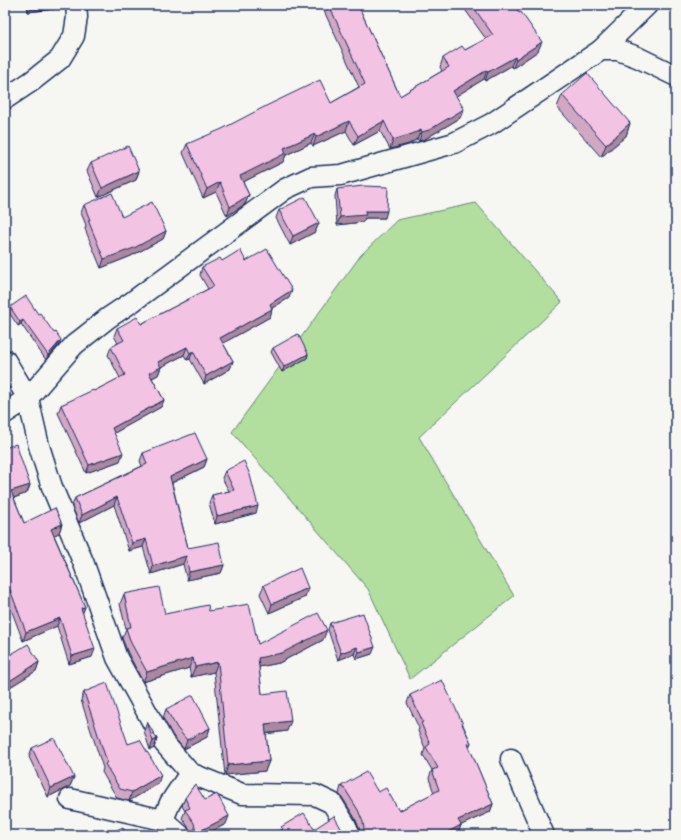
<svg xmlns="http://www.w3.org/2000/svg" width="681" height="840" viewBox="0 0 681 840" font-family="'Balsamiq Sans',sans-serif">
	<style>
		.green { fill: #b2df9d; stroke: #66877e }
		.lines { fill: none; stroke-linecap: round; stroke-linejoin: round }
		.minor-casing { stroke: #1b2f5e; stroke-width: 23 }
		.minor { stroke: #f6f6f2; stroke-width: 20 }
		.wall { fill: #d1a8c4; stroke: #1b2f5e }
		.shaded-wall { fill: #aa88a0; stroke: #1b2f5e }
		.building { fill: #f3c3e4; stroke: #1b2f5e }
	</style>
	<rect width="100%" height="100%" fill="#f6f6f2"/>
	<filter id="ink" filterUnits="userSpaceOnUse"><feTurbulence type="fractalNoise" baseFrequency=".025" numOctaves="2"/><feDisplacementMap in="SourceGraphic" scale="8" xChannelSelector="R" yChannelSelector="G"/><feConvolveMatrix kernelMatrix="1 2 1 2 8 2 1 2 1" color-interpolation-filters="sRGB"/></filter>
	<g filter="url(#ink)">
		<path class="green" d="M476,203l86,99 -143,135 95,159 -104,83 -42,-90 -136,-157 129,-177 36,-35z"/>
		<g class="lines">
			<g class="minor-casing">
				<g id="minor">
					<path d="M601,50l46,-45"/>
					<path d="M5,99l27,-18 28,-22 14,-23 3,-19 -1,-12"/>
					<path d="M5,360l23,38 11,48 13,41 32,77 33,94 47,85 26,30 52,21 73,1 17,8 13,21 5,11"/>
					<path d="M5,413l23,-15 46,-53 34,-27 24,-16 153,-113 26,-12 30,-2 113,-32 37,-19 110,-74h17l19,7 39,19"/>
					<path d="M511,759l33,76"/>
					<path d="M70,799l93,21 17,15"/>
					<path d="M163,820l7,-17 20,-30"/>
				</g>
			</g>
			<use href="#minor" class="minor"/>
		</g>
		<g class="wall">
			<path d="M27,5h28l-1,4 -26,3z"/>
			<path d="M326,5h32l42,91 42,-25 -2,-4 3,-9 22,-8 21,-11 -20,-28 1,-5 -1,-1h48l24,46 -25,17 -2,-2 -26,15 -1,-2 -28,17 4,22 -35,21 -6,2 -2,-2 -8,5 -19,5 -10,-18 -26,14 -8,-14 -33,15 -2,-3 -25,12 -3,7 -40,20 6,13 -4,9 -18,12 -11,-24 -13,6 -20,-45 4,-9 144,-41 28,-16 -35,-76z"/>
			<path d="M562,95l68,28 -4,13 -25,21 -44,-50z"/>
			<path d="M91,163l48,8 -3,9 -38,17 -11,-26z"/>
			<path d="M337,189l48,29h-20l-2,4 -26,3 -2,-29z"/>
			<path d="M84,205l82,26 -3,8 -32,17 -30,12 -16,-39 1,-4 -5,-12z"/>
			<path d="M279,210l40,13 -4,9 -25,13 -14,-27z"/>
			<path d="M222,261h24l43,37 -17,10v1l-2,8 -47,26 10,18 -3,8 -26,15 -14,-25 -3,1 -3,-5 -23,12 -3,8 -6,3 12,22 -3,7 -47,26 6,28 -34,12 -28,-60 3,-8 33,-14 26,-13 -12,-23 3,-8 7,-4 -4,-7 3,-8 24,-4 67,-35 -8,-14 2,-8z"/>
			<path d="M10,307l49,37 -13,16 -25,-36 -3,2 -10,-15z"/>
			<path d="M273,348l35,6 -1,4 -25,14 -11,-20z"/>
			<path d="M5,448l25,37 -3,8 -13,5 10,25 38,1 -3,9 -5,2 31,72 -3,6 10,44 -23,7 -12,-38 -34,15 -17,-45z"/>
			<path d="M143,453l64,6 -3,8 -32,16 16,65 36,17 -3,8 -34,7 -4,-16 -32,10 -8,-27 -14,4 -15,-46 -35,18 -7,-17 3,-8 67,-32 -2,-5z"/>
			<path d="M225,471l31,42 -41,11 -6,-21 3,-8 17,-4 -7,-13z"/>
			<path d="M264,585l41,12 -36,16 -9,-19z"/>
			<path d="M124,594l41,20 44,-3 49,33 65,-4 -44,23 -20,4 3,27 25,37 -21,3 3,27 -4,10 -40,4 -11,-103 -23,5 -2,-9 -46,14 -15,-29 -6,-15 4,-9 -6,-25z"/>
			<path d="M330,623l42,31 -16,5 -2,-5 -16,6 -10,-30z"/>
			<path d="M5,658l34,4 -3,9 -31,19z"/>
			<path d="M84,692l44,52 30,40 -29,17 -12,-3 -15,-26 1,-4 -22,-68z"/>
			<path d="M410,695l53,29v1l8,18 -2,4 24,57 -3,8 -29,13 -3,8 -97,2 -1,-5 -5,-12 -13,-21 -3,-3 2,-8 37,6 21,19 35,-18 -5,-15 3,-8 -9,-15 2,-7 -7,-17 1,-3 -12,-25z"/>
			<path d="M166,709l44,19 -3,9 -23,12 -11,-13 -10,-18z"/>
			<path d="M147,722l10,17 -3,9 -4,2 -6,-19z"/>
			<path d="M32,748l42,29 -4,9 -22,11 -19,-40z"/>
			<path d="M185,798l20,2 21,24 -22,11h-12l-1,-4 -9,-13 3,-7 -3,-5z"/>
		</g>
		<g class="shaded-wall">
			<path d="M30,5h25l-1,4 -26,3z"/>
			<path d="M542,42l-4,9 -25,17 3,-9z"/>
			<path d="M515,57l-4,9 -26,15 3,-9z"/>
			<path d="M487,70l-3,9 -34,21 3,-9z"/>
			<path d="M464,109l-4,9 -35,21 -6,2 3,-9z"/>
			<path d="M349,121l-3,10 -33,15 3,-9z"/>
			<path d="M384,121l-4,10 -26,14 4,-9z"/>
			<path d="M630,123l-4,13 -25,21 5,-12z"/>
			<path d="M421,130l-4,9 -8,5 -19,5 3,-9z"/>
			<path d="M315,134l-4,9 -25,12 -3,7 -46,23 3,-9 44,-28z"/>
			<path d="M139,171l-3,9 -38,17 4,-9z"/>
			<path d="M220,182l-4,10 -13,6 4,-9z"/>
			<path d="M249,195l-4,9 -18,12 3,-9z"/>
			<path d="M365,211h22l-2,7h-20l-2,4 -26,3 3,-8z"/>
			<path d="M319,223l-4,9 -25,13 3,-9z"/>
			<path d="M166,231l-3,8 -32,17 -30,12 3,-9z"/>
			<path d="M292,290l-3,8 -22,13 3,-7z"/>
			<path d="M272,309l-2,8 -52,29 2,-8z"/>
			<path d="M23,320l-2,4 -3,2 2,-4z"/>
			<path d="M61,340l-2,4 -13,16 2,-5z"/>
			<path d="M187,347l-3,8 -23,12 -3,8 -12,6 3,-8 9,-11z"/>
			<path d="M193,351l-3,8 -3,1 3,-7z"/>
			<path d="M308,354l-1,4 -25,14 2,-5z"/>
			<path d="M233,361l-3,8 -26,15 2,-8z"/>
			<path d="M164,400l-3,7 -52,29 3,-8z"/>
			<path d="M123,453l-3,8 -34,12 3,-8z"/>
			<path d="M207,459l-3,8 -37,18 3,-8z"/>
			<path d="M30,485l-3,8 -19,7 3,-9z"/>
			<path d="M117,497l-3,8 -35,18 3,-8z"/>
			<path d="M258,506l-2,7 -41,11 2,-8z"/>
			<path d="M62,524l-3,9 -11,5 3,-9z"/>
			<path d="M146,539l-3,8 -14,4 3,-8z"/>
			<path d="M186,556l-3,8 -32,10 2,-8z"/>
			<path d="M224,565l-3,8 -34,7 2,-8z"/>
			<path d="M9,587l-3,9h-1v-7z"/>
			<path d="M308,588l-3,9 -36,16 3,-9z"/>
			<path d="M85,607l-3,8 -1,-7z"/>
			<path d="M60,618l-3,8 -34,15 3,-9z"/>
			<path d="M327,630l-4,10 -44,23 -25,5 4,-10z"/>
			<path d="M357,647l-3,7 -16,6 3,-7z"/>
			<path d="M375,647l-3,7 -16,5 3,-7z"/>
			<path d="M95,649l-3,8 -23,7 3,-8z"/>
			<path d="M193,658l-4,10 -46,14 4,-10z"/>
			<path d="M39,662l-3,9 -31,19 3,-8z"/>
			<path d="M218,662l-4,10 -23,5 4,-10z"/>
			<path d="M291,721l-4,10 -26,3 4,-10z"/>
			<path d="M210,728l-3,9 -23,12 3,-9z"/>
			<path d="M157,739l-3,9 -4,2 3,-9z"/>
			<path d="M269,761l-4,10 -40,4 3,-10z"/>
			<path d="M161,775l-3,9 -29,17 3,-9z"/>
			<path d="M74,777l-4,9 -22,11 3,-9z"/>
			<path d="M493,804l-3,8 -35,16 3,-8z"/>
			<path d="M229,816l-3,8 -22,11h-8v-2z"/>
			<path d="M461,825l-3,8 -4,2h-12z"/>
		</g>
		<g class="building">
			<path d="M329,5h29l42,91 49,-29 -6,-9 19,-12 3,4 28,-15 -21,-30h42l5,8 2,-1 21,30 -26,17 -1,-2 -27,15 -1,-2 -34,21 11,18 -35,21 -7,2 -1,-2 -9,4 -19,6 -9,-19 -26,15 -9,-15 -33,16 -1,-3 -31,14 2,5 -46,23 9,19 -19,12 -10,-25 -13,7 -20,-45 35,-15 46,-24 52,-25 11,23 34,-19z"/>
			<path d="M587,73l43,50 -24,22 -44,-50z"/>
			<path d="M128,146l11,25 -37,17 -11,-25z"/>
			<path d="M363,186l25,1 -1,24h-22l1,4 -26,2 -3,-28z"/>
			<path d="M112,193l10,24 30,-15 14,29 -32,17 -30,11 -16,-39h2l-6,-15z"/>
			<path d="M305,197l14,26 -26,13 -14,-26z"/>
			<path d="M267,249l25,41 -22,14 2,5 -52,29 13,23 -27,15 -13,-25 -3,2 -3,-6 -29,15 3,5 -12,6 15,27 -52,28 11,25 -34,12 -28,-60 32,-15 1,1 31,-16 -14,-28 13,-7 -7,-12 20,-11 4,7 73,-38 -12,-19 18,-9 2,3 18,-11 6,11z"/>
			<path d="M26,296l12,18 2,-1 14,20 2,-1 5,8 -13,15 -25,-35 -3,2 -10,-15z"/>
			<path d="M298,334l10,20 -24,13 -11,-19z"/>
			<path d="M195,433l12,26 -37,18 18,71 31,-6 5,23 -35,7 -3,-16 -33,10 -7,-27 -14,4 -15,-46 -35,18 -7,-17 72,-34 -4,-11z"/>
			<path d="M16,444l14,41 -19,6 13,32 31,-15 7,16 -11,5 34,78 -4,1 14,41 -23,7 -12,-38 -34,14 -17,-45 -4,2v-141z"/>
			<path d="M244,461l6,14 8,31 -41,10 -5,-21 22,-5 -9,-19z"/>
			<path d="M300,568l8,20 -36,16 -8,-19z"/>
			<path d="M159,587l6,27 43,-9 1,6 40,-7 9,40 60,-31 9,17 -45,23 -24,5 4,36 25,-3 4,30 -26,3 4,37 -41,4 -10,-103 -23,5 -2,-9 -46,14 -16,-29 -5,-15 5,-1 -7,-33z"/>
			<path d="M363,613l12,34 -16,5 -2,-5 -16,6 -11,-30z"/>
			<path d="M28,644l11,18 -31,20 -3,-5v-19z"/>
			<path d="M442,680l21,44h-1l9,19 -3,1 25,60 -35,16 3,5 -19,10h-81l1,-1 2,-6 -1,-6 -5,-12 -13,-21 -4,-3 25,-14 12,20 8,-4 13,23 40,-21 -7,-20 6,-2 -12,-21 4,-3 -9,-21 2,-1 -13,-27z"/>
			<path d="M107,683l21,61 12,-4 21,35 -29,17 -12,-3 -15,-25 2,-2 -23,-70z"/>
			<path d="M193,695l17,33 -23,12 -10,-12 -11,-19z"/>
			<path d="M147,722l10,17 -4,2z"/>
			<path d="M54,738l20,39 -23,11 -19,-40z"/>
			<path d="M195,784l10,16 12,-6 12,22 -33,17 -2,-10 -9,-13 5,-2 -5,-10z"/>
			<path d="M304,813l10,16 20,-13 11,19h-74l12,-6 -2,-2z"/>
			<path d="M123,827l3,8h-20z"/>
		</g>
	</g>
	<rect width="681" height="840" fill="none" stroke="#f6f6f2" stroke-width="20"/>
	<rect x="10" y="10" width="661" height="820" fill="none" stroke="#1b2f5e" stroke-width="1.5" filter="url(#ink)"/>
</svg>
